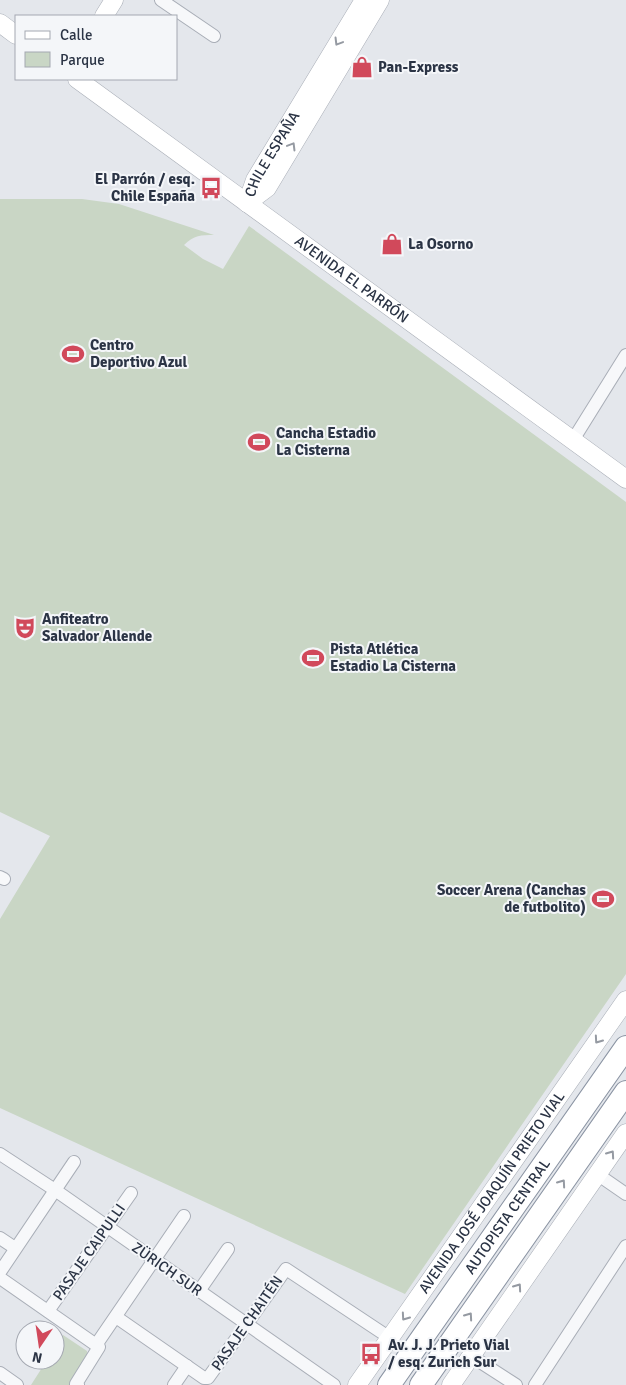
<svg xmlns="http://www.w3.org/2000/svg" width="626" height="1385" viewBox="0 0 626 1385" font-family="Signika,sans-serif">
	<style>
		.park { fill: #c9d6c5 }
		.lines { fill: none; stroke-linecap: round; stroke-linejoin: round }
		.street-casing { stroke: #a9aeb7; stroke-width: 14 }
		.secondary-casing { stroke: #a9aeb7; stroke-width: 19 }
		.highway-casing { stroke: #8b94a3; stroke-width: 24 }
		.street { stroke: #f7f8fa; stroke-width: 12 }
		.secondary { stroke: #fff; stroke-width: 18 }
		.highway { stroke: #fff; stroke-width: 22 }
		.oneway { stroke: #959aa2 }
		.labels { text-anchor: middle; dominant-baseline: central; stroke-width: 4; stroke-linejoin: round; paint-order: stroke }
		.poi-label { font-size: 15px; font-weight: bold; fill: #2b3445; stroke: #f4f6f9; text-anchor: start }
		.street-label { font-size: 15px; fill: #2b3445; stroke: #f4f6f9 }
	</style>
	<rect width="100%" height="100%" fill="#e4e7ec"/>
	<g class="park">
		<path d="M0,199h82l37,5 95,31c-13,0 -20,0 -30,10l19,14 20,10 26,-43 377,276v472l-221,320 -405,-186v-189l50,-83 -50,-24z"/>
		<path d="M63,1335l24,16v6l-17,28h-39l16,-25h8v-13z"/>
	</g>
	<g class="lines">
		<g class="street-casing">
			<g id="street">
				<path d="M161,0l53,36"/>
				<path d="M573,440l53,-85"/>
				<path d="M0,877l4,2"/>
				<path d="M0,1154l55,36 279,195"/>
				<path d="M597,1174l29,20"/>
				<path d="M0,1238l15,10"/>
				<path d="M0,1272l74,-110"/>
				<path d="M0,1278l99,69 -23,37 2,1"/>
				<path d="M199,1291l29,-42"/>
				<path d="M48,1311l83,-118"/>
				<path d="M116,1317l88,61h4l78,-109 104,69"/>
				<path d="M96,1345l88,-129"/>
				<path d="M471,1356l45,29"/>
				<path d="M0,1373l17,12"/>
				<path d="M174,1385l13,-19"/>
				<path d="M535,1385l91,-139"/>
			</g>
		</g>
		<g class="secondary-casing">
			<g id="secondary">
				<path d="M104,16l10,-16"/>
				<path d="M0,23l16,12"/>
				<path id="s1" d="M77,79l549,400"/>
				<path d="M247,203l20,-15 113,-188"/>
				<path id="s2" d="M247,203l8,-23 109,-180"/>
				<path id="s3" d="M357,1385l269,-385"/>
				<path d="M451,1385l175,-252"/>
			</g>
		</g>
		<g class="highway-casing">
			<g id="highway">
				<path id="s4" d="M389,1385l237,-338"/>
				<path d="M421,1385l205,-293"/>
			</g>
		</g>
		<use href="#street" class="street"/>
		<use href="#secondary" class="secondary"/>
		<use href="#highway" class="highway"/>
	</g>
	<defs><path id="oneway-chevron" d="M-2-3.5L2.5 0L-2 3.5" fill="none" stroke-width="1.6" stroke-linecap="round" stroke-linejoin="round" transform="scale(1.25)"/></defs>
	<g class="oneway">
		<use href="#oneway-chevron" transform="translate(338 42) rotate(121)"/>
		<use href="#oneway-chevron" transform="translate(292 146) rotate(-59)"/>
		<use href="#oneway-chevron" transform="translate(598 1040) rotate(125)"/>
		<use href="#oneway-chevron" transform="translate(611 1154) rotate(-55)"/>
		<use href="#oneway-chevron" transform="translate(562 1183) rotate(-55)"/>
		<use href="#oneway-chevron" transform="translate(518 1287) rotate(-55)"/>
		<use href="#oneway-chevron" transform="translate(469 1316) rotate(-55)"/>
		<use href="#oneway-chevron" transform="translate(405 1317) rotate(125)"/>
	</g>
	<defs>
		<g id="shop-bare" transform="scale(1.725)"><path d="M-5-2.5h2.3a2.7 3.5 0 0 1 5.4 0H5L5.5 6h-11ZM-1.5-2.5h3a1.5 2.3 0 0 0-3 0Z" fill="#d1495b" stroke="#f4f6f9" stroke-width="2.5" paint-order="stroke"/></g>
		<g id="bus-bare" transform="scale(1.725)"><path d="M-5-6H5V4H4V6H2V4H-2V6H-4V4H-5ZM-3.5-4V0h7V-4ZM-3.5 1.2v1.5H-2V1.2ZM2 1.2v1.5H3.5V1.2Z" fill="#d1495b" stroke="#f4f6f9" stroke-width="2.5" paint-order="stroke"/></g>
		<g id="stadium-bare" transform="scale(1.725)"><path d="M0-5a6.5 5 0 1 0 0 10a6.5 5 0 1 0 0-10ZM-3.5-1.8h7v3.6h-7Z" fill="#d1495b" stroke="#f4f6f9" stroke-width="2.5" paint-order="stroke"/></g>
		<g id="theatre-bare" transform="scale(1.725)"><path d="M-5-5.5Q0-4 5-5.5V0Q5 5 0 6Q-5 5-5 0ZM-3.3-2.5H-1v1.5H-3.3ZM1-2.5H3.3v1.5H1ZM-2.8 1Q0 5.5 2.8 1Z" fill="#d1495b" stroke="#f4f6f9" stroke-width="2.5" paint-order="stroke"/></g>
	</defs>
	<g fill-rule="evenodd">
		<use href="#shop-bare" x="362" y="67"/>
		<use href="#bus-bare" x="211" y="188"/>
		<use href="#shop-bare" x="392" y="244"/>
		<use href="#stadium-bare" x="73" y="354"/>
		<use href="#stadium-bare" x="259" y="442"/>
		<use href="#theatre-bare" x="25" y="628"/>
		<use href="#stadium-bare" x="313" y="658"/>
		<use href="#stadium-bare" x="603" y="899"/>
		<use href="#bus-bare" x="371" y="1354"/>
	</g>
	<g class="labels">
		<g class="poi-label">
			<text x="378" y="67">Pan-Express</text>
			<text x="195" y="179" text-anchor="end">El Parrón / esq.<tspan x="195" dy="17">Chile España</tspan></text>
			<text x="408" y="244">La Osorno</text>
			<text x="90" y="345">Centro<tspan x="90" dy="17">Deportivo Azul</tspan></text>
			<text x="276" y="433">Cancha Estadio<tspan x="276" dy="17">La Cisterna</tspan></text>
			<text x="42" y="619">Anfiteatro<tspan x="42" dy="17">Salvador Allende</tspan></text>
			<text x="330" y="649">Pista Atlética<tspan x="330" dy="17">Estadio La Cisterna</tspan></text>
			<text x="586" y="890" text-anchor="end">Soccer Arena (Canchas<tspan x="586" dy="17">de futbolito)</tspan></text>
			<text x="388" y="1345">Av. J. J. Prieto Vial<tspan x="388" dy="17">/ esq. Zurich Sur</tspan></text>
		</g>
		<g class="street-label">
			<text stroke="none"><textPath href="#s2" startOffset="55">CHILE ESPAÑA</textPath></text>
			<text stroke="none"><textPath href="#s1" startOffset="340">AVENIDA EL PARRÓN</textPath></text>
			<text stroke="none"><textPath href="#s3" startOffset="235">AVENIDA JOSÉ JOAQUÍN PRIETO VIAL</textPath></text>
			<text stroke="none"><textPath href="#s4" startOffset="206">AUTOPISTA CENTRAL</textPath></text>
			<text transform="translate(89 1252) rotate(-55)">PASAJE CAIPULLI</text>
			<text transform="translate(167 1269) rotate(35)">ZÜRICH SUR</text>
			<text transform="translate(247 1323) rotate(-55)">PASAJE CHAITÉN</text>
		</g>
	</g>
	<rect x="15" y="15" width="162" height="65" fill="#f4f6f9" stroke="#a4a8b1"/>
	<rect x="25" y="31" width="25" height="8" fill="#ffffff" stroke="#a4a8b1"/>
	<text x="60" y="40" font-size="15" fill="#2b3445">Calle</text>
	<rect x="25" y="52" width="25" height="15" fill="#c9d6c5" stroke="#a4a8b1"/>
	<text x="60" y="65" font-size="15" fill="#2b3445">Parque</text>
	<g transform="translate(40 1345) rotate(193)"><circle r="24" fill="#f4f6f9" stroke="#a4a8b1"/>
	<path d="M0-4L9 19L0 12L-9 19Z" fill="#d1495b"/>
	<text y="-8" font-size="14" font-weight="bold" text-anchor="middle" fill="#2b3445">N</text>
	</g>
</svg>
